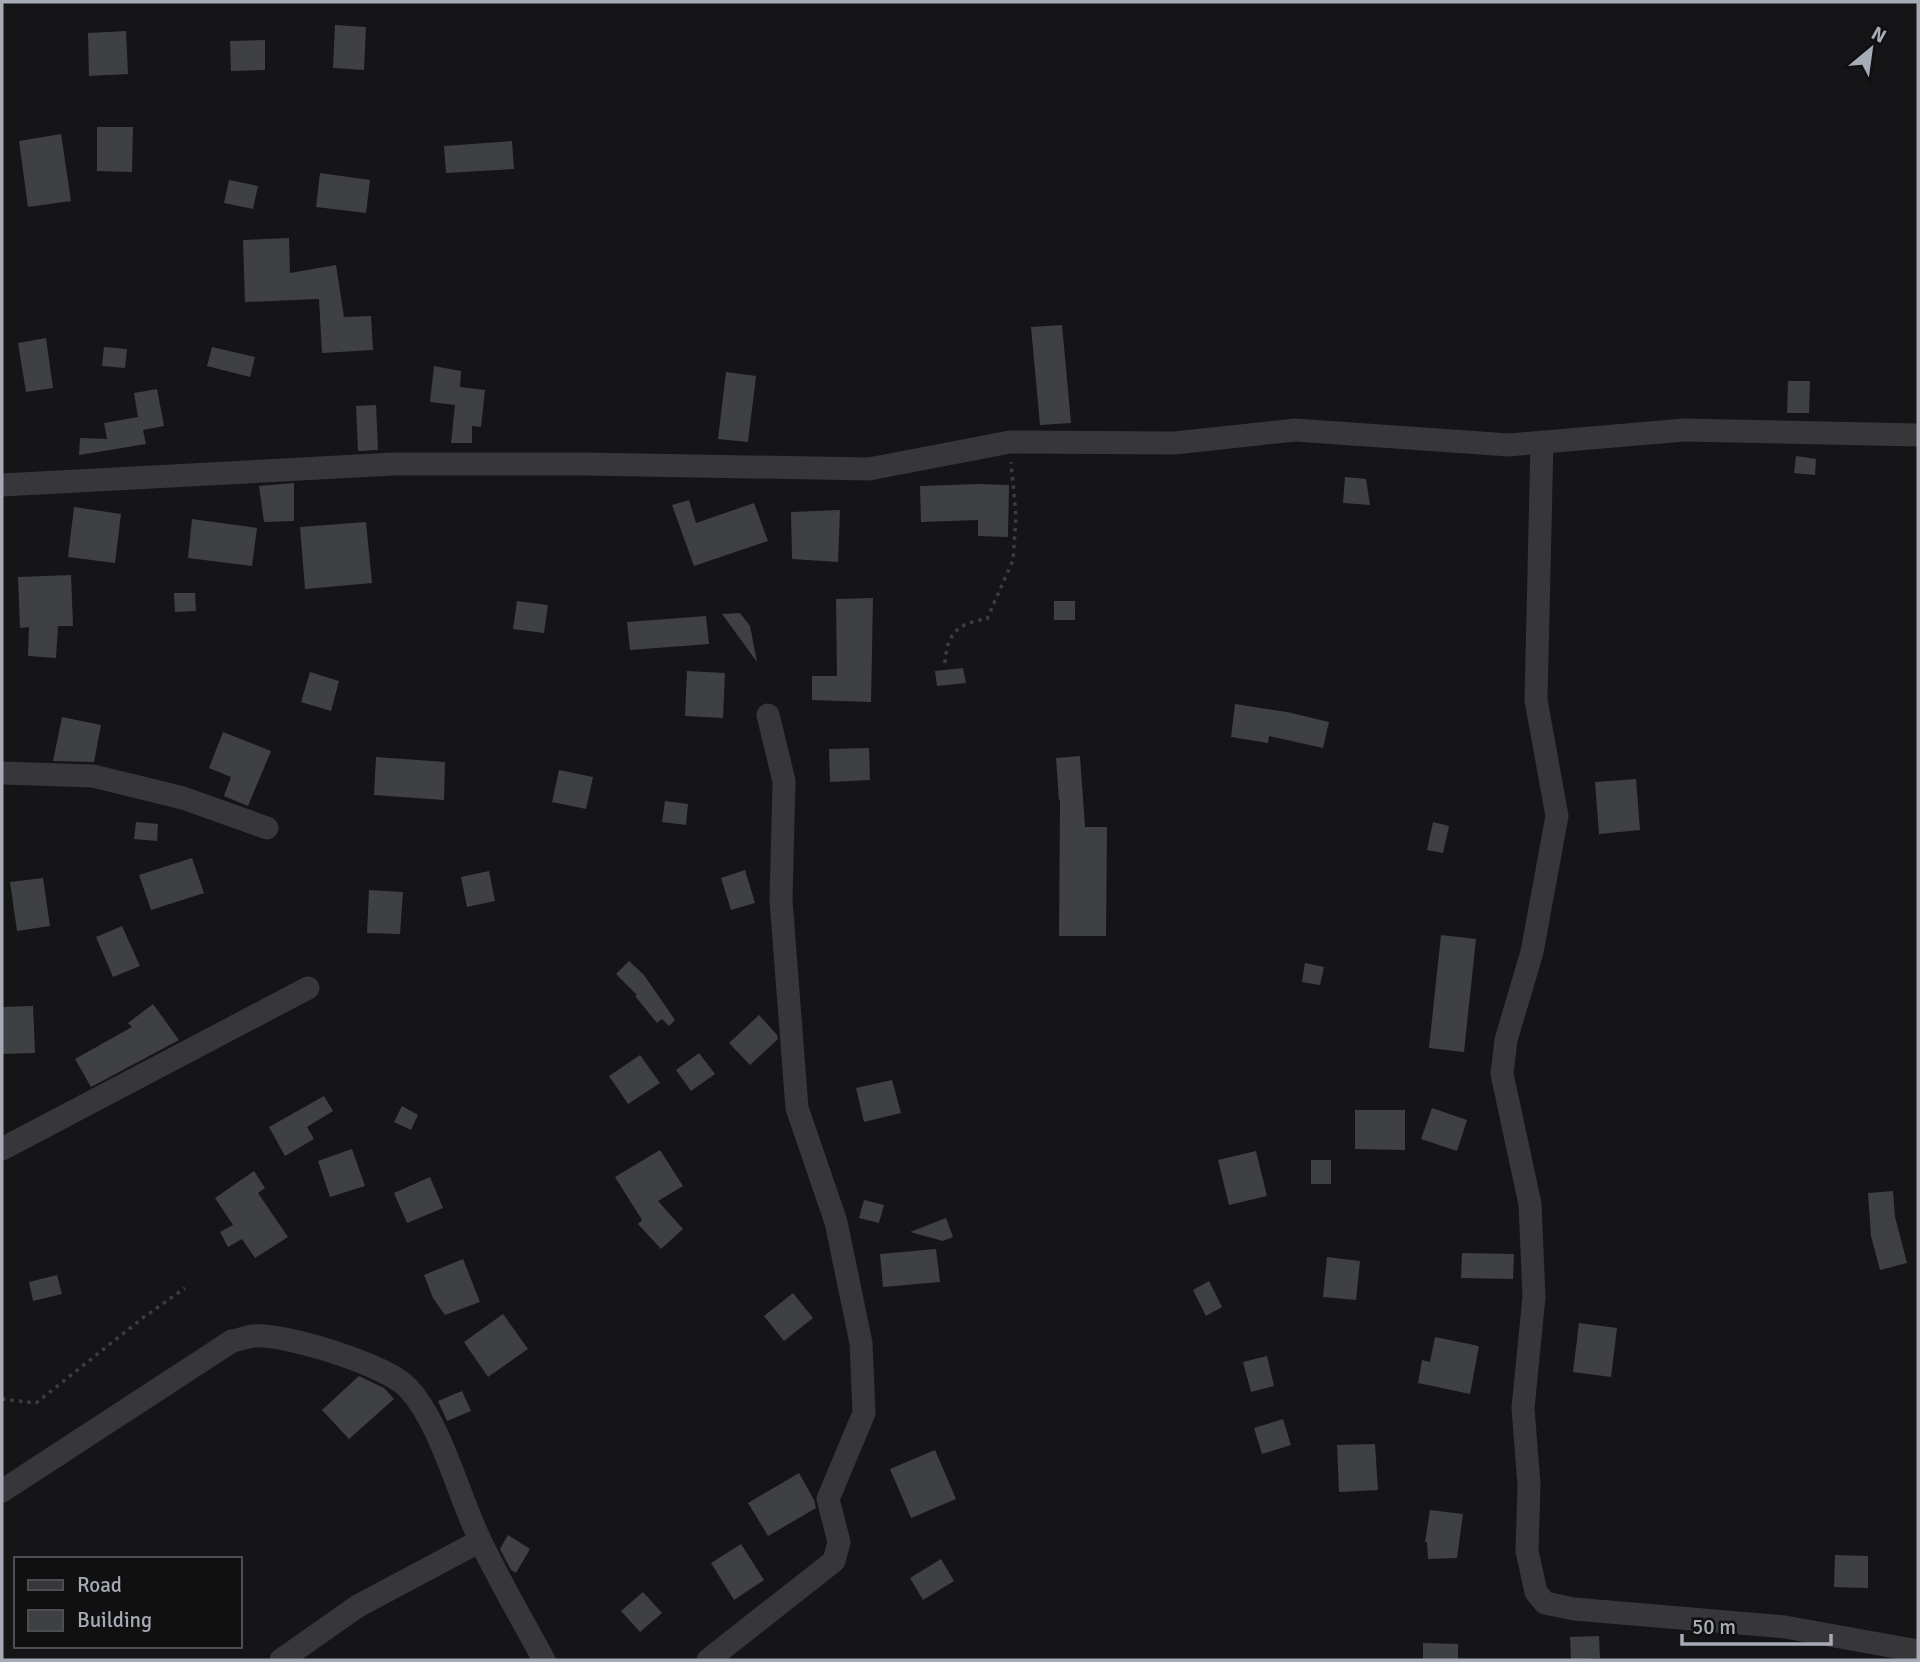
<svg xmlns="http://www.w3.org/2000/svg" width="1920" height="1662" viewBox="0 0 1920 1662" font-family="Signika,sans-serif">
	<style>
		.building { fill: #3f4043 }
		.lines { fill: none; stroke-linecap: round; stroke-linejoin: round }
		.path { stroke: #3c3d42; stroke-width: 3.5; stroke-dasharray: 3.5 5; stroke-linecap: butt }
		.minor { stroke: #36363b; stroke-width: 23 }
	</style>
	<rect width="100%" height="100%" fill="#151416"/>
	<g class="building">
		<path d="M335,25l31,2 -2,43 -31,-2z"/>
		<path d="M126,31l2,43 -39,2 -1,-43z"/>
		<path d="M265,40v30l-34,1 -1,-30z"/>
		<path d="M97,127h36l-1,45 -35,-1z"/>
		<path d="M61,134l10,67 -43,6 -9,-66z"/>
		<path d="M512,141l2,28 -68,4 -2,-27z"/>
		<path d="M320,173l50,7 -4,33 -50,-6z"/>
		<path d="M229,180l29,6 -5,23 -29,-6z"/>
		<path d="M289,238l1,35 46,-8 8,52 27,-1 2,34 -51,3 -3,-54 -74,3 -2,-62z"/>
		<path d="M1062,325l9,98 -31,2 -9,-98z"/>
		<path d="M46,338l7,50 -27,4 -8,-49z"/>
		<path d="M104,347l23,2 -2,19 -23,-2z"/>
		<path d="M212,347l43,10 -5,20 -43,-11z"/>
		<path d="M434,366l27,5 -1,16 25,3 -4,37 -9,-1v17h-21l4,-38 -25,-3z"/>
		<path d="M726,372l30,4 -8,66 -30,-3z"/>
		<path d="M1788,381h22l-1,32h-22z"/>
		<path d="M157,389l7,37 -21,4 3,14 -67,11 1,-17 27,1 -3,-16 34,-6 -4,-24z"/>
		<path d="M376,405l2,45 -20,1 -2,-45z"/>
		<path d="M1796,456l20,3 -1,16 -21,-2z"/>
		<path d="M1345,477l21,2 4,26 -27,-2z"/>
		<path d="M294,483v38l-30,1 -5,-36z"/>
		<path d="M979,484l30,1 -1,52 -30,-1v-16l-57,2 -1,-36z"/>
		<path d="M689,500l7,23 58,-20 14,38 -74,25 -22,-61z"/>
		<path d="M74,507l47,7 -6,49 -47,-6z"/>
		<path d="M840,510l-2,52 -46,-3 -1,-47z"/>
		<path d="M192,519l65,9 -5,38 -64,-8z"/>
		<path d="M366,522l6,61 -67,6 -5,-62z"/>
		<path d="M71,575l2,51h-15l-2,32 -28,-2 1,-29 -9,1 -2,-51z"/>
		<path d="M174,593h21l1,18 -21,1z"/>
		<path d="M873,598l-2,104 -59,-2v-24h25l-1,-77z"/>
		<path d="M517,601l31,4 -4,28 -31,-4z"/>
		<rect x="1054" y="601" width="21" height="19"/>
		<path d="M740,613l10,13 7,36 -35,-48z"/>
		<path d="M706,616l3,28 -79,6 -3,-28z"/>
		<path d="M963,668l3,15 -29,3 -2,-15z"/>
		<path d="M687,671l38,2 -2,45 -38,-2z"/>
		<path d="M310,672l29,9 -8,30 -30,-9z"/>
		<path d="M1235,704l52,8 42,10 -6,26 -54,-12 -1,7 -37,-6z"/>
		<path d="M62,717l39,8 -7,37 -41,-1z"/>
		<path d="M223,732l48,19 -23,55 -24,-10 7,-19 -22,-9z"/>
		<path d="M869,748l1,32 -40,2 -1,-33z"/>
		<path d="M1080,756l5,71h22l-1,109h-47l1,-136h-1l-3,-42z"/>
		<path d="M376,757l69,5 -1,38 -70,-5z"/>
		<path d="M559,770l34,7 -7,32 -34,-7z"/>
		<path d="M1636,779l4,51 -41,4 -4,-52z"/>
		<path d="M665,801l23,3 -2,21 -24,-3z"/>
		<path d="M136,822l22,2 -1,17 -23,-2z"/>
		<path d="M1433,822l16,4 -6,27 -16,-3z"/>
		<path d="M192,858l12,35 -53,17 -12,-35z"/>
		<path d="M745,870l10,33 -24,7 -10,-32z"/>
		<path d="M489,871l6,30 -28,6 -6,-30z"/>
		<path d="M43,878l7,48 -33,5 -7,-49z"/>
		<path d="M369,890l34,2 -3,42 -33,-1z"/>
		<path d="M122,926l18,40 -27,11 -17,-40z"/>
		<path d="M1441,935l35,4 -12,113 -35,-4z"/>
		<path d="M629,961l15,14 31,45 -6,6 -7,-7 -5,4 -22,-27 2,-1 -21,-21z"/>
		<path d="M1305,963l19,4 -4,18 -18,-3z"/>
		<path d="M153,1004l26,36 -88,47 -16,-28 57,-32 -4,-4z"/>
		<path d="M33,1006l2,47 -33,1v-47z"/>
		<path d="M759,1015l18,20 1,4 -28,26 -21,-22z"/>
		<path d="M699,1053l16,21 -24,17 -15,-21z"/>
		<path d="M640,1055l20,28 -32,21 -19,-28z"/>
		<path d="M892,1080l9,33 -37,9 -8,-34z"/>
		<path d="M324,1096l9,15 -26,16 7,12 -29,17 -16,-29z"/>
		<path d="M402,1106l16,9 -7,15 -17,-8z"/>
		<path d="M1432,1108l35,12 -10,31 -36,-12z"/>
		<path d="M1355,1110h50v40l-50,-1z"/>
		<path d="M352,1149l13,37 -35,11 -12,-36z"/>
		<path d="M660,1150l23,36 -25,15 25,28 -22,20 -23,-25 4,-4 -27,-43z"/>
		<path d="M1256,1151l11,45 -38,9 -11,-45z"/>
		<rect x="1311" y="1160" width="20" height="24"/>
		<path d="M254,1171l11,17 -7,5 30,44 -33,21 -13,-19 -14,8 -8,-15 13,-7 -18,-27z"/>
		<path d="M430,1177l13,31 -36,15 -13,-30z"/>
		<path d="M1893,1191l2,26 12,46 -27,7 -9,-34 -3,-43z"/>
		<path d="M864,1200l20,5 -5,18 -20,-5z"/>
		<path d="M946,1218l7,19 -10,4 -33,-9z"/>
		<path d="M936,1249l4,33 -57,5 -3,-33z"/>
		<path d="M1462,1253l52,1 -1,25 -52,-1z"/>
		<path d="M1327,1257l33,4 -4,39 -33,-3z"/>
		<path d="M463,1259l17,43 -35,13 -12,-17 -9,-23z"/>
		<path d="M57,1275l5,19 -29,7 -4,-19z"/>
		<path d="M1209,1281l13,26 -16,9 -13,-26z"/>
		<path d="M793,1293l20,25 -29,23 -20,-25z"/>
		<path d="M503,1314l25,35 -40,28 -24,-35z"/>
		<path d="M1579,1323l38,5 -6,49 -38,-5z"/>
		<path d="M1435,1337l44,9 -9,48 -52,-11 4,-23 8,2z"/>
		<path d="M1267,1356l7,30 -23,6 -8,-30z"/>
		<path d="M359,1376l25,12 10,11 -45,40 -27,-29z"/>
		<path d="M462,1391l9,20 -24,10 -9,-20z"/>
		<path d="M1283,1419l8,26 -29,9 -8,-26z"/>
		<path d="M1375,1444l3,46 -39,2 -2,-47z"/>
		<path d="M935,1450l21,49 -45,19 -21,-49z"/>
		<path d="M799,1473l15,27 2,8 -48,28 -20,-33z"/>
		<path d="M1430,1510l33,4 -6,44 -29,1 -1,-17h-2z"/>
		<path d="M508,1535l22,14 -14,24 -5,-3 -11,-21z"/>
		<path d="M741,1544l23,36 -30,20 -23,-37z"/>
		<path d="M1835,1555l33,1v32l-34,-1z"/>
		<path d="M941,1559l13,22 -31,19 -13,-22z"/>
		<path d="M643,1592l19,21 -22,19 -19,-21z"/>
		<path d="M1599,1636l1,22 -29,2 -1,-23z"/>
		<path d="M1423,1643l35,1v16h-35z"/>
	</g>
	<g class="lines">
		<g class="path">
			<path d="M945,663c2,-29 12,-40 42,-44l26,-59 3,-43 -5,-55"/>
			<path d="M2,1399l34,4 108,-86 41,-29"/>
		</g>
		<g class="minor">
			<path d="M1542,442l-6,258 21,116 -25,136 -26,88 -4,34 28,130 4,93 -11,111 6,77 -2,66 9,41 9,11 29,6 211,18 133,24"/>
			<path d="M2,485l392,-21h191l284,5 141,-27 165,1 120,-13 214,15 175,-15 234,5"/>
			<path d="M2,773l91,3 90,22 84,30"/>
			<path d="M2,1149l306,-161"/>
			<path d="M2,1491l230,-150c7,-1 14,-4 21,-5 31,-3 134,29 155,52 33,35 51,110 73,154 19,40 42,79 63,118"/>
			<path d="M281,1660l77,-54 122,-65"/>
			<path d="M708,1660l126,-99 5,-19 -11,-43 36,-86 -3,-70 -25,-121 -39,-114 -16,-208 3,-119 -16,-66"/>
		</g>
	</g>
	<rect width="1920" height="1662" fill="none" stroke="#a7abb6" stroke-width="7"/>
	<rect x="14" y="1557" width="228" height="91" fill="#101011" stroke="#4c4e53" stroke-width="2"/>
	<rect x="28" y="1580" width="35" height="10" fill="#36363b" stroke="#4c4e53" stroke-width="2"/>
	<text x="77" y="1592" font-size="21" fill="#a7abb6">Road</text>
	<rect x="28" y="1610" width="35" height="21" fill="#3f4043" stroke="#4c4e53" stroke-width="2"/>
	<text x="77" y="1627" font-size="21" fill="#a7abb6">Building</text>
	<g transform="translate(1871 49) rotate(29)" stroke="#101011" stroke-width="5" paint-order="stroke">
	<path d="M0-5L12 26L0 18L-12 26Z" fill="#a7abb6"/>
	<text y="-10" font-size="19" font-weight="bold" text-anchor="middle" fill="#a7abb6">N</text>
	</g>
	<path d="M1682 1634v10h149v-10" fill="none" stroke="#a7abb6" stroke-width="3.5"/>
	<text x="1692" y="1634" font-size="21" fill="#a7abb6" stroke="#101011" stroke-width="5" paint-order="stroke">50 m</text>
</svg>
